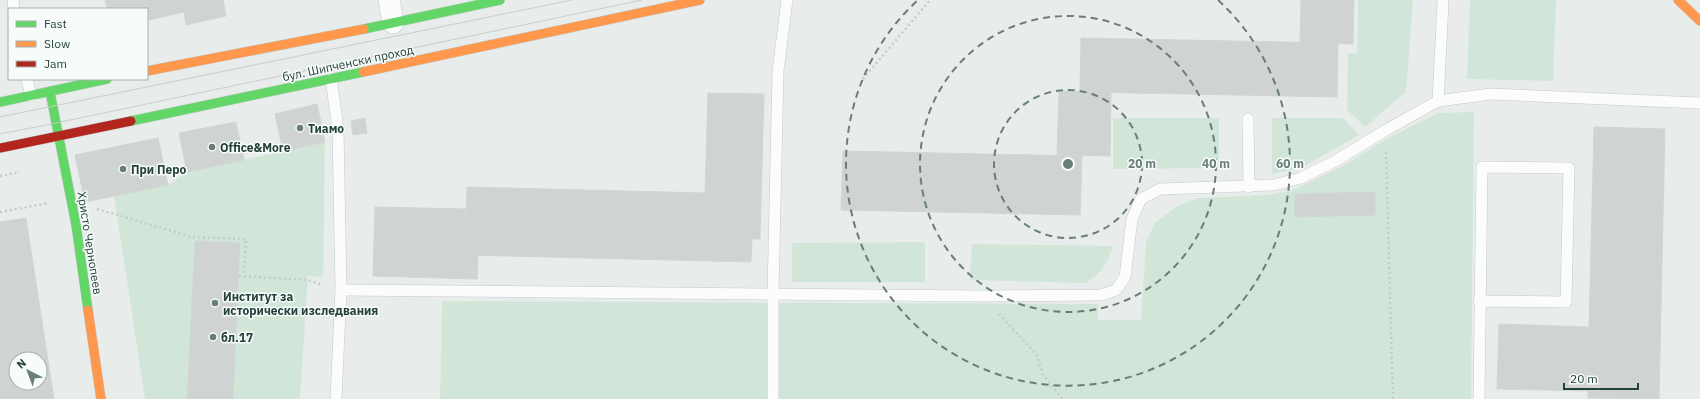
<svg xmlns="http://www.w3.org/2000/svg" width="1700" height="399" viewBox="0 0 1700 399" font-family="'IBM Plex Sans',sans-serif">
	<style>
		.green { fill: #d1e6d8 }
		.building { fill: #cfd4d2; stroke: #d1d6d4; fill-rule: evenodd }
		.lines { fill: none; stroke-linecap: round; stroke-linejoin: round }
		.lane-casing { stroke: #c5cac8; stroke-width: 12 }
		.street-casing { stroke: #c5cac8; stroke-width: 22 }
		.fast-casing { stroke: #c3cbc8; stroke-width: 10 }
		.slow-casing { stroke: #c3cbc8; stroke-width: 10 }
		.jam-casing { stroke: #c3cbc8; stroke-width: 10 }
		.path { stroke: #c3ccca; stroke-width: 2.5; stroke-dasharray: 2 3; stroke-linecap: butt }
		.lane { stroke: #fcfcfc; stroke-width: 11 }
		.street { stroke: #fcfcfc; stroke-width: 21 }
		.fast { stroke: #63d668; stroke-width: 9 }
		.slow { stroke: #ff974d; stroke-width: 9 }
		.jam { stroke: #b3261e; stroke-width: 9 }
		.tram { stroke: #c9cdcc; stroke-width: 1 }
		.ring { fill: none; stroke: #697e78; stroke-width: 2; stroke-dasharray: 7 5 }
		.poi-dot { fill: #697e78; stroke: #f7fbf9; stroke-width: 1.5 }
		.labels { text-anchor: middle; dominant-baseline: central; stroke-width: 3; stroke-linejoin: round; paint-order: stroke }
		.street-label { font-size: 12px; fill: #24423a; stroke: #f7fbf9 }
		.poi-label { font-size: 12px; font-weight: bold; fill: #24423a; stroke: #f7fbf9; text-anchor: start }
		.centre { fill: #697e78; stroke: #f7fbf9; stroke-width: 2 }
		.ring-label { font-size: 12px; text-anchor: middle; font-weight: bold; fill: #697e78; stroke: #f7fbf9; stroke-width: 3; stroke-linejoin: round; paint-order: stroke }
	</style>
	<rect width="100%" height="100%" fill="#e8edeb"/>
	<g class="green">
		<path d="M1358,0h55l-7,92 -41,35 -18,-17 1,-57h9z"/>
		<path d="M1470,0h86l-3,81 -86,-2z"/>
		<path d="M1474,112l-3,287h-1031l2,-98 656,3v16h43l5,-78 9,-19 24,-18 19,-7 70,-3 22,-4 51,-24 49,-30 48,-24z"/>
		<path d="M1113,118h106v50l-106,1z"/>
		<path d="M1272,118h71l16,17 -58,33 -29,6z"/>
		<path d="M325,142l-2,135 -15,-1 -8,123h-67l7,-156 -45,-2 -8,158h-42l-31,-203 54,-11 19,-13z"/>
		<path d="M925,242v40h-133v-39z"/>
		<path d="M972,244l141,2c-6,18 -10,26 -27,37l-116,-3z"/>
	</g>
	<g class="building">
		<path d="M105,0h40l2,9h-40z"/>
		<path d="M145,0h78l3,16 -40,9 -2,-13 -35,8z"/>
		<path d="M1301,0h53l-1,44 -53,-1z"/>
		<path d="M1081,38l257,5 -1,54 -257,-5z"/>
		<path d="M1059,91l52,1 -1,64 -53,-1z"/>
		<path d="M708,93l56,1 -4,145h-8l-1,23 -286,-7 2,-68 238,6z"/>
		<path d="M317,104l8,38 -42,9 -8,-37z"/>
		<path d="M365,118l2,15 -14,2 -2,-14z"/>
		<path d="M236,122l8,38 -57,12 -8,-39z"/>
		<path d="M1594,127l71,2 -6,270 -71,-1v-7l-91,-2 2,-65 90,3z"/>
		<path d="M158,138l10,47 -83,17 -10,-47z"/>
		<path d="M843,151l239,5 -2,59 -239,-5z"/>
		<path d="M1375,192v23l-80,2v-23z"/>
		<path d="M375,207l91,2 -1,46 13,1 -1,23 -104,-3z"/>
		<path d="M26,218l28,181h-54v-177zM16,359h24v24h-24z"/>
		<path d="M195,241l45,2 -7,156h-46z"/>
	</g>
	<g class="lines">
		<g class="lane-casing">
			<g id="lane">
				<path d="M13,0l1,9"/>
				<path d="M27,79l4,17"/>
				<path d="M331,79l7,49 3,162 -5,109"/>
				<path d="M1438,101l5,-99"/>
				<path d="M1248,119l1,68"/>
				<path d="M341,290l642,6 118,-1 15,-5 9,-13 7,-58 9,-20 19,-10 114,-4 27,-7 36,-18 49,-30 52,-29 53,-7 209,9"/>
				<path d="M773,399v-105l5,-223 9,-71"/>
				<path d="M1479,399l3,-232 87,1 -3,134 -87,-1"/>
			</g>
		</g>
		<g class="street-casing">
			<path id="street" d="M389,0l4,23"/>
		</g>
		<g class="fast-casing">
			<g id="fast">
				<path d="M364,29l136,-29"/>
				<path d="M50,92l26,133 12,85"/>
				<path d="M0,102l107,-23"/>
				<path d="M131,121l232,-49"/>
			</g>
		</g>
		<g class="slow-casing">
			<g id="slow">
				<path d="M1678,0l22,21"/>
				<path d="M147,71l217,-42"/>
				<path d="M363,72l337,-72"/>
				<path d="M88,310l13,89"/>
			</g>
		</g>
		<g class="jam-casing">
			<path id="jam" d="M0,148l131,-27"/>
		</g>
		<g class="path">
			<path d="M863,79l67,-79"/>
			<path d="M1386,152l7,247"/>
			<path d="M0,176l20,-4"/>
			<path d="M97,209l95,28 54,2 -2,37"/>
			<path d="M0,212l49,-9"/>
			<path d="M239,276l69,4 15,5"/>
			<path d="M999,314l37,40 7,20 19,25"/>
		</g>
		<use href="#lane" class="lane"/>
		<use href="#street" class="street"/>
		<use href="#fast" class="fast"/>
		<use href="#slow" class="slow"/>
		<use href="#jam" class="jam"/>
		<g class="tram">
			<path d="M0,117l572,-117"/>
			<path d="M0,134l56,-11 586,-123"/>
		</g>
	</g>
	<g class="ring">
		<circle cx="1068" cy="164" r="74"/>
		<circle cx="1068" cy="164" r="148"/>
		<path d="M1218 0A222 222 0 1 1 918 0"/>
	</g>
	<g class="poi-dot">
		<circle cx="300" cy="128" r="4"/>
		<circle cx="212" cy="147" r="4"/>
		<circle cx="123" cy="169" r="4"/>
		<circle cx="215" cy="303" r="4"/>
		<circle cx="213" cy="337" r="4"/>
	</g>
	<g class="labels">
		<g class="street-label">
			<text transform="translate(348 63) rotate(-12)">бул. Шипченски проход</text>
			<text transform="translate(90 243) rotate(81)">Христо Чернопеев</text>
		</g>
		<g class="poi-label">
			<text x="308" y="128">Тиамо</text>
			<text x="220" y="147">Office&amp;More</text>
			<text x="131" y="169">При Перо</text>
			<text x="223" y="296">Институт за<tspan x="223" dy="14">исторически изследвания</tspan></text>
			<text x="221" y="337">бл.17</text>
		</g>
	</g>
	<circle cx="1068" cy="164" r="6" class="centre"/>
	<g class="ring-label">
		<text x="1142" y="168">20 m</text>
		<text x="1216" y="168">40 m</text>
		<text x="1290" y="168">60 m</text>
	</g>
	<rect x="8" y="8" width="140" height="72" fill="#f7fbf9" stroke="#a3b1ad"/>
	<rect x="16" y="21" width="20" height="6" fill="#63d668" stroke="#a3b1ad"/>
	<text x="44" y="28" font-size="12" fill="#24423a">Fast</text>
	<rect x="16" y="41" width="20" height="6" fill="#ff974d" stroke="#a3b1ad"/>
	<text x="44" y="48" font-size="12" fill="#24423a">Slow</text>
	<rect x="16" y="61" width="20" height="6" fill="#b3261e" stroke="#a3b1ad"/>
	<text x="44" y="68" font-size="12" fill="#24423a">Jam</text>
	<g transform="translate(28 371) rotate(318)"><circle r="19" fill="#f7fbf9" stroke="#a3b1ad"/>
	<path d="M0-3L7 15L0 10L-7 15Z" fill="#697e78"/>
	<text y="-6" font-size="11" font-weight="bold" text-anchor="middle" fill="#24423a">N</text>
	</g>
	<path d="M1564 383v6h74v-6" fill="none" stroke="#24423a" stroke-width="2"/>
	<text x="1570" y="383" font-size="12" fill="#24423a" stroke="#f7fbf9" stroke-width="3" paint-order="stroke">20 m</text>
</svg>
